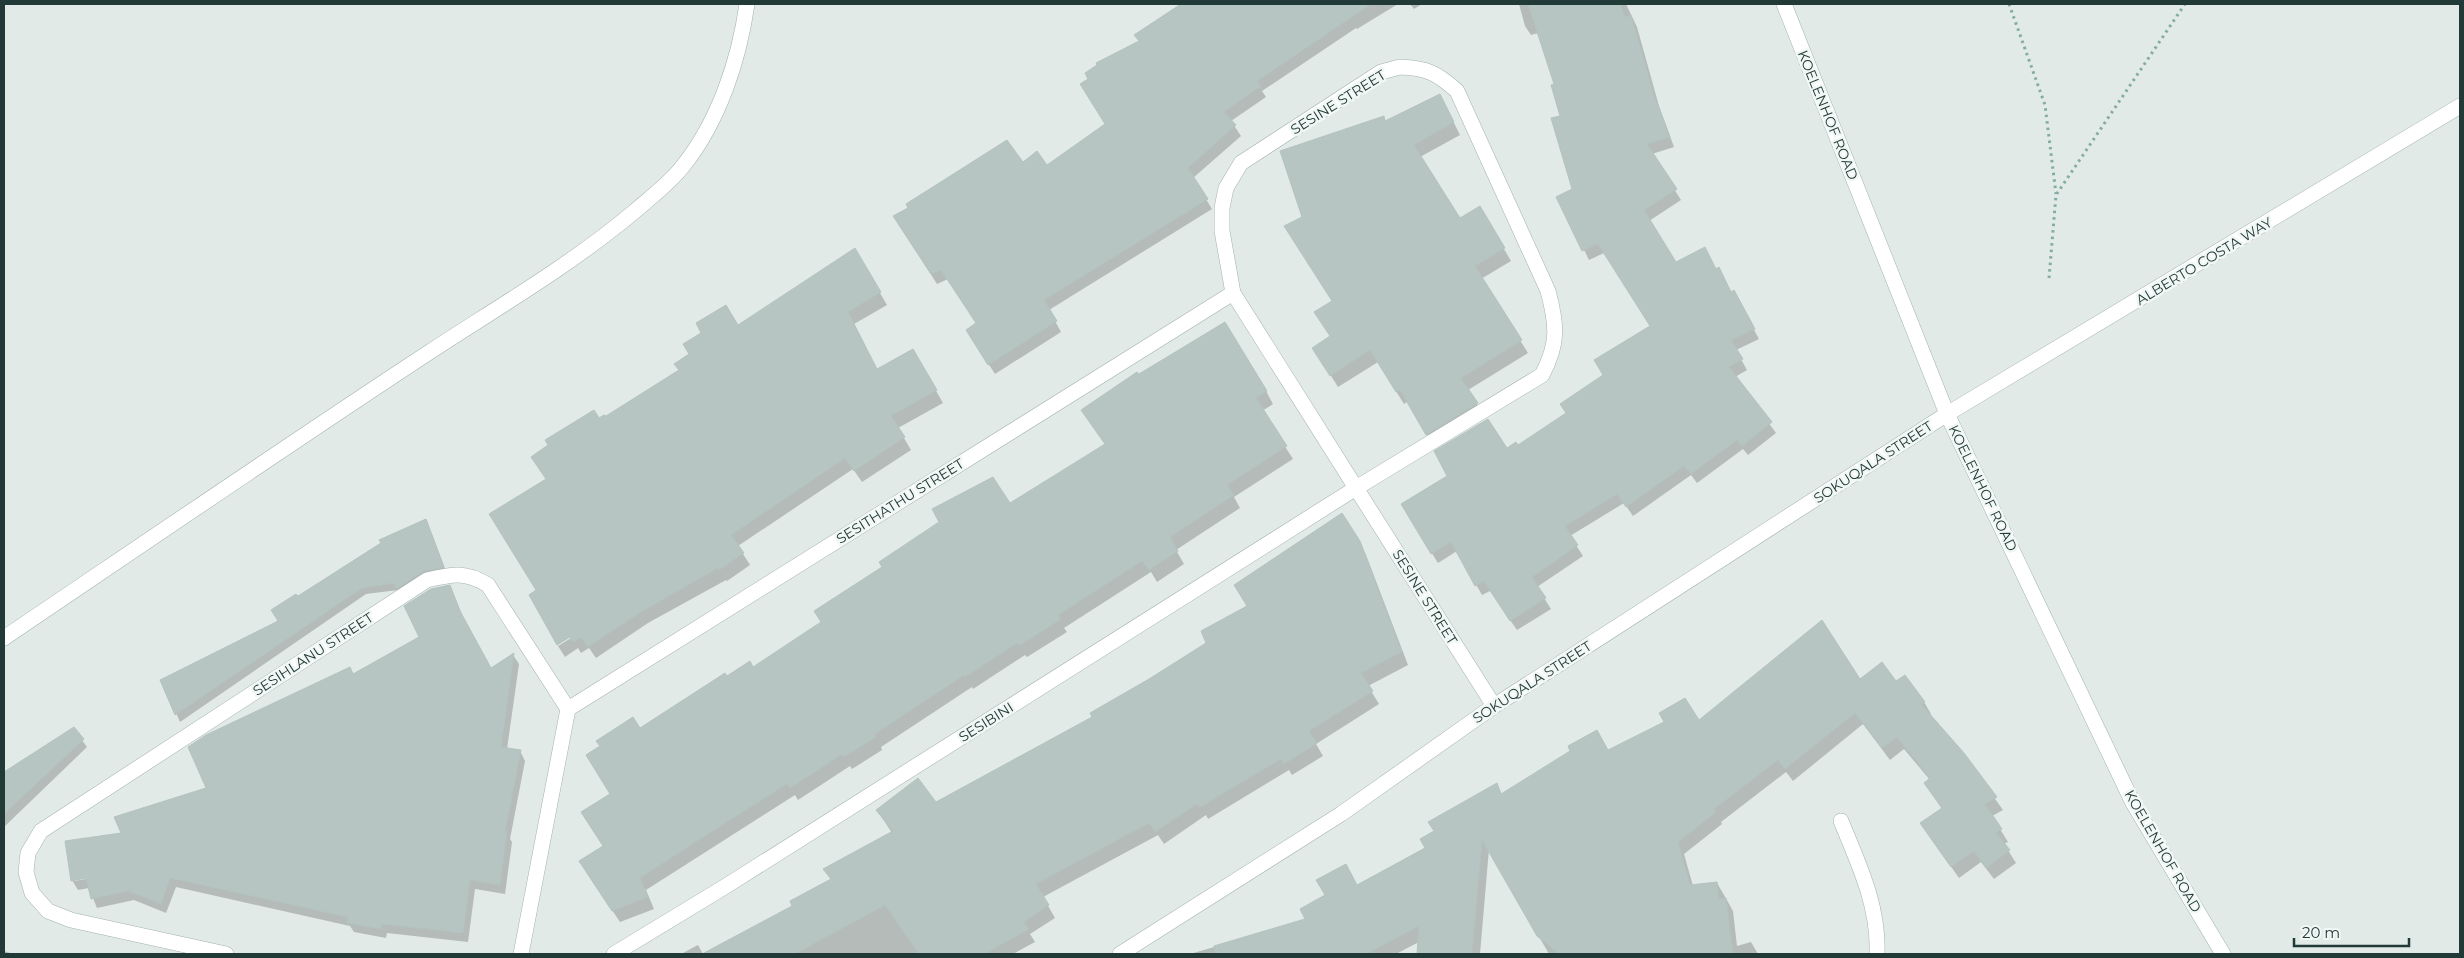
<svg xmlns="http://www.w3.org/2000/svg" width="2464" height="958" viewBox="0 0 2464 958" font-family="Montserrat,sans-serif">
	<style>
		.shadow { fill: #0003; fill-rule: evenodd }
		.building { fill: #b6c5c1; stroke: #b4c3bf }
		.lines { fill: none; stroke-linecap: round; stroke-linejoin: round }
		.service-casing { stroke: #a4b2af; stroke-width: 16 }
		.minor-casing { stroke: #a4b2af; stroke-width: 16 }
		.secondary-casing { stroke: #a0b5b1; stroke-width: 16 }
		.path { stroke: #83aca5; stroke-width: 3; stroke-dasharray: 2.5 4; stroke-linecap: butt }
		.service { stroke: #fff; stroke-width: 15 }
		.minor { stroke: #fff; stroke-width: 15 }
		.secondary { stroke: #fff; stroke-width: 15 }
		.labels { text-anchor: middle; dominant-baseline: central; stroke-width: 5; stroke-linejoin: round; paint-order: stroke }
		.street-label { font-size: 14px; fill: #223a37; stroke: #f1f7f5 }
	</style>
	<rect width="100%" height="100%" fill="#e1eae7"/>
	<g class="shadow">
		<path d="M1204,4h194l-41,25 -1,-1 -94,63 4,6 -35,24 10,15 -48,42 19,31 -163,101 12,22 -66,42 -22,-34 4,-16 -29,-45 -11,5 -37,-58 122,-62 25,2 59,-41 69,-102z"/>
		<path d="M1410,4h12l-8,5z"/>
		<path d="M1519,4h107l11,23 22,79 15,41 -22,7 29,46 -32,21 26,42 41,7 3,-1 12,24 8,9 20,37 -23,11 11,20 -12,7 41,56 -28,22 -5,-6 -46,34 -6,-8 -58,41 -9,-13 -54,33 13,20 -46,31 14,22 -34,21 -27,-39 -8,4 -25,-44 -19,12 -36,-58 105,-56 11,-2 49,-33 85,-87 -48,-74 -15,7 -31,-63 16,-7 -19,-105 -17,-52 -7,2 -6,-9z"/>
		<path d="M1446,107l14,28 -40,22 40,63 20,-12 31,53 -30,18 47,74 -60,37 16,26 -50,30 -26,-45 -4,3 -26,-42 -40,25 -17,-27 10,-23 2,-36 -30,-84 83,-95z"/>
		<path d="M855,250l32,55 -33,19 23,46 36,-20 30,53 -45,25 13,22 -49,32 -9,-13 -115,77 12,19 -23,16 -1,-1 -78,43 -52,35 -7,-10 -8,5 -3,-5 -13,9 -7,-11 18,-11 -38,-44 9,-111 52,-60 6,-2 75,-48 57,-43z"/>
		<path d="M1139,376l127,15 7,13 -11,7 31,48 -59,38 6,11 -64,42 8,14 -27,18 -6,-10 -87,56 3,4 -40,25 -2,-2 -52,34 -1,-2 -91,60 1,3 -30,19 -2,-3 -52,34 -3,-5 -149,95 8,19 -34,13 -32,-48 16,-28 7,-51 29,-66 87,-51 26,-10 353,-223 -24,-35z"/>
		<path d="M426,520l21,54 -46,21 -3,-5 -32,4 -186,128 -18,-42 118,-59 18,-23z"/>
		<path d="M1359,541l7,14 42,110 -40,21 11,18 -63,40 7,12 -31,19 -3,-5 -81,49 -2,-4 -42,29 -6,-9 -115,62 12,21 -25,16 5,8 -22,12h-308l89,-48 37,-26 -6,-11 67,-36 -15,-23 58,-7 159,-85 113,-75 42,-37z"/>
		<path d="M450,586l15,36 26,48 22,-15 6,9 -12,85 13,2 5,10 -15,78 2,3 -7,52 -30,-5 -7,53 -81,-9 -1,5 -32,-6 -4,-6 -174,-39 -10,26 -32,-13 -37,8 -8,-20 -11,2 -6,-10 51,-46 84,-46 146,-113 68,-38zM92,876v2l-18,3v-2z"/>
		<path d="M1860,681l36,2 28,19 7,12 -2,2 34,38 40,56 -11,6 16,26 -4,2 12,19 -22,16 -13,-17 -22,16 -30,-43 13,-26 -17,-26 5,-3 -26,-31 -14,11 -27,-36 -70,57 -7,-9 -65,50 1,2 -38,30 9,32 24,-3 7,12 9,16 4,35 14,-4 7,12h-209l-60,-105 -9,105h-62l1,-12 -23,12h-206l117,-34 50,-34 70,-37 8,-17 61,-47 6,10 106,-43 90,-30z"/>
		<path d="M74,729l13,18 -83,80v-52z"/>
		<path d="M698,945l5,9h-22z"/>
		<path d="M4,951l10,3h-10z"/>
	</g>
	<g class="building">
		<path d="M1181,4h190l-114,77 4,5 -37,26 12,13 -48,43 20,31 -164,101 13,21 -69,44 -22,-35 10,-7 -35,-53 -10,4 -38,-58 15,-8 -2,-4 101,-64 16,22 14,-11 10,14 58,-41 -25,-40 8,-5 -3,-6 12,-8 -1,-2 43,-22 -5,-6z"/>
		<path d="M1528,4h92l5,13 6,-2 23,80 16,42 -23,7 30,45 -33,21 32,52 29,-15 11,22 3,-2 12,25 3,-2 21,39 -24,11 12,19 -14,8 43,55 -30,24 -5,-6 -46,34 -7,-8 -58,41 -9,-13 -52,32 13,19 -46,32 14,21 -36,23 -26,-40 -9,5 -24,-44 -20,12 -30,-50 46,-28 -13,-25 54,-32 19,29 9,-6 2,3 48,-32 -6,-9 43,-29 -9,-15 56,-34 -52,-82 -16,7 -26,-54 16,-8 -21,-71 9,-2 -9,-31 3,-1z"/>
		<path d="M1440,94l14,28 -40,23 46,73 20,-12 25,42 -30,18 47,74 -61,38 17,25 -52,32 -26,-45 -4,2 -26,-42 -40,26 -18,-28 18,-12 -16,-24 18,-11 -48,-75 18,-9 -22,-66 104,-35 1,5z"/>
		<path d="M855,248l26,44 -33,20 29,57 36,-20 24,41 -46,26 14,21 -51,34 -9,-13 -114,77 13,18 -25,17 -1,-2 -77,44 -53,35 -7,-10 -8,5 -3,-5 -13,8 -28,-50 7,-5 -47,-76 57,-35 -15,-22 17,-12 -3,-5 49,-30 5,8 5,-3 2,1 73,-46 -5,-6 15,-10 -6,-10 18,-11 -5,-10 30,-18 12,20z"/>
		<path d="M1225,322l42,69 -11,7 31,48 -60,39 7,10 -64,42 8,14 -29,19 -7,-9 -84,54 3,4 -42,27 -2,-3 -52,34 -1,-2 -89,59 1,3 -32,20 -2,-3 -52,34 -3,-4 -59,37 -88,57 8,19 -36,14 -33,-50 24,-15 -22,-34 29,-18 -24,-39 14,-9 -4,-5 37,-24 7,11 85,-55 2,3 23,-15 3,6 68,-45 -7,-11 68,-44 -3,-5 60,-40 -7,-13 61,-32 17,26 95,-59 -24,-34 56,-38 2,2z"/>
		<path d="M1342,513l18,28 42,111 -41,21 12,18 -64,40 8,12 -33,21 -3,-5 -81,48 -3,-3 -42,28 -6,-9 -113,61 13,21 -25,17 5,7 -45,25h-65l-34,-49 -90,49h-93l90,-48 -2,-5 41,-22 -8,-10 70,-38 -17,-21 42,-32 18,24 156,-85 -2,-4 59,-34 57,-36 -5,-12 46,-25 -13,-21z"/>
		<path d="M426,519l18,48 -22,5 -26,17 -2,-6 -32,5 -187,127 -15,-35 118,-59 -7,-11 25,-16 2,2 83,-53 -2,-3z"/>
		<path d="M450,585l10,26 31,57 23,-15 -13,94 20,3 -16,81h2l-7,54 -30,-5 -7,53 -81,-9 -1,5 -34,-6 1,-6 -178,-39 -9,26 -33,-13 -37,8 -5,-21 -15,3 -6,-40 56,-8 -7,-16 92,-29 -18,-41 18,-12 144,-68 3,7 66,-37 -15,-31 27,-17z"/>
		<path d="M1822,620l38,59 22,-17 14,19 9,-6 20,27 -4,2 43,49 33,44 -12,7 17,25 -6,4 14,17 -24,18 -12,-17 -23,16 -31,-44 22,-15 -18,-25 6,-5 -33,-41 -15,11 -27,-35 -70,56 -7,-9 -64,49 2,3 -38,30 12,43 27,-3 2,17 7,-1 7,56h-173l-23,-18 -55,-96 -10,114h-55l2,-28 -53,28h-151l-1,-8 91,-27 -5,-10 25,-14 -9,-15 30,-16 11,21 68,-37 -5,-9 14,-8 -6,-9 69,-39 4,11 69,-43 -2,-5 29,-16 11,20 56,-28 -5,-9 26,-15 14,22z"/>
		<path d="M74,727l10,12 -80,75v-42z"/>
	</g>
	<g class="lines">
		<g class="service-casing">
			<path id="service" d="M4,638c142,-96 284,-193 427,-287 69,-45 141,-87 204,-140 16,-14 35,-28 48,-45 36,-45 56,-106 64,-162"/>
		</g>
		<g class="minor-casing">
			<g id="minor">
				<path d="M1400,67c27,1 37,6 57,24l91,200c9,34 11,52 -6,84l-186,113 -123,-195 -11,-62v-23l4,-20 15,-25 140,-91z"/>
				<path d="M568,709l665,-416"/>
				<path d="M1841,821c18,44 38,85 36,133"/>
				<path d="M226,954l-155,-34 -23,-9 -16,-18 -6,-21 2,-19 13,-22 386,-251c26,-6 38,-9 61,5l80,124 -47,245"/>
				<path d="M614,954l112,-68 630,-398 138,218"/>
				<path d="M1120,954l221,-140 153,-108 453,-292 513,-308"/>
			</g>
		</g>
		<g class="secondary-casing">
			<path id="secondary" d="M1784,4l163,410 186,389 90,151"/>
		</g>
		<g class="path">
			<path d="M2009,4l36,101 11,89"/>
			<path d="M2049,278l7,-83 129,-191"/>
		</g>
		<use href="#service" class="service"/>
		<use href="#minor" class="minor"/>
		<use href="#secondary" class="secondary"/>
	</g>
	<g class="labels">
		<g class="street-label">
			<text transform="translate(1338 102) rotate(-32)">SESINE STREET</text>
			<text transform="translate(1828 115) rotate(68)">KOELENHOF ROAD</text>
			<text transform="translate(2204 261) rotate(-31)">ALBERTO COSTA WAY</text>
			<text transform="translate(1873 462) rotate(-33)">SOKUQALA STREET</text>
			<text transform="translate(1983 488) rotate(64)">KOELENHOF ROAD</text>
			<text transform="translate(900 501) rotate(-32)">SESITHATHU STREET</text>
			<text transform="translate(1425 597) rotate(58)">SESINE STREET</text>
			<text transform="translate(313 654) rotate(-33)">SESIHLANU STREET</text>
			<text transform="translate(1532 682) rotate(-33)">SOKUQALA STREET</text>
			<text transform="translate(986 722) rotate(-32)">SESIBINI</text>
			<text transform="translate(2163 851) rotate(60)">KOELENHOF ROAD</text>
		</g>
	</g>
	<rect width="2464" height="958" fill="none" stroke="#223a37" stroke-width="10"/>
	<path d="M2294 938v8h115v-8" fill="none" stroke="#223a37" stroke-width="2.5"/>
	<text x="2302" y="938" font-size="15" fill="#223a37" stroke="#f1f7f5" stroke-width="4" paint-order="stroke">20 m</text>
</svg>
